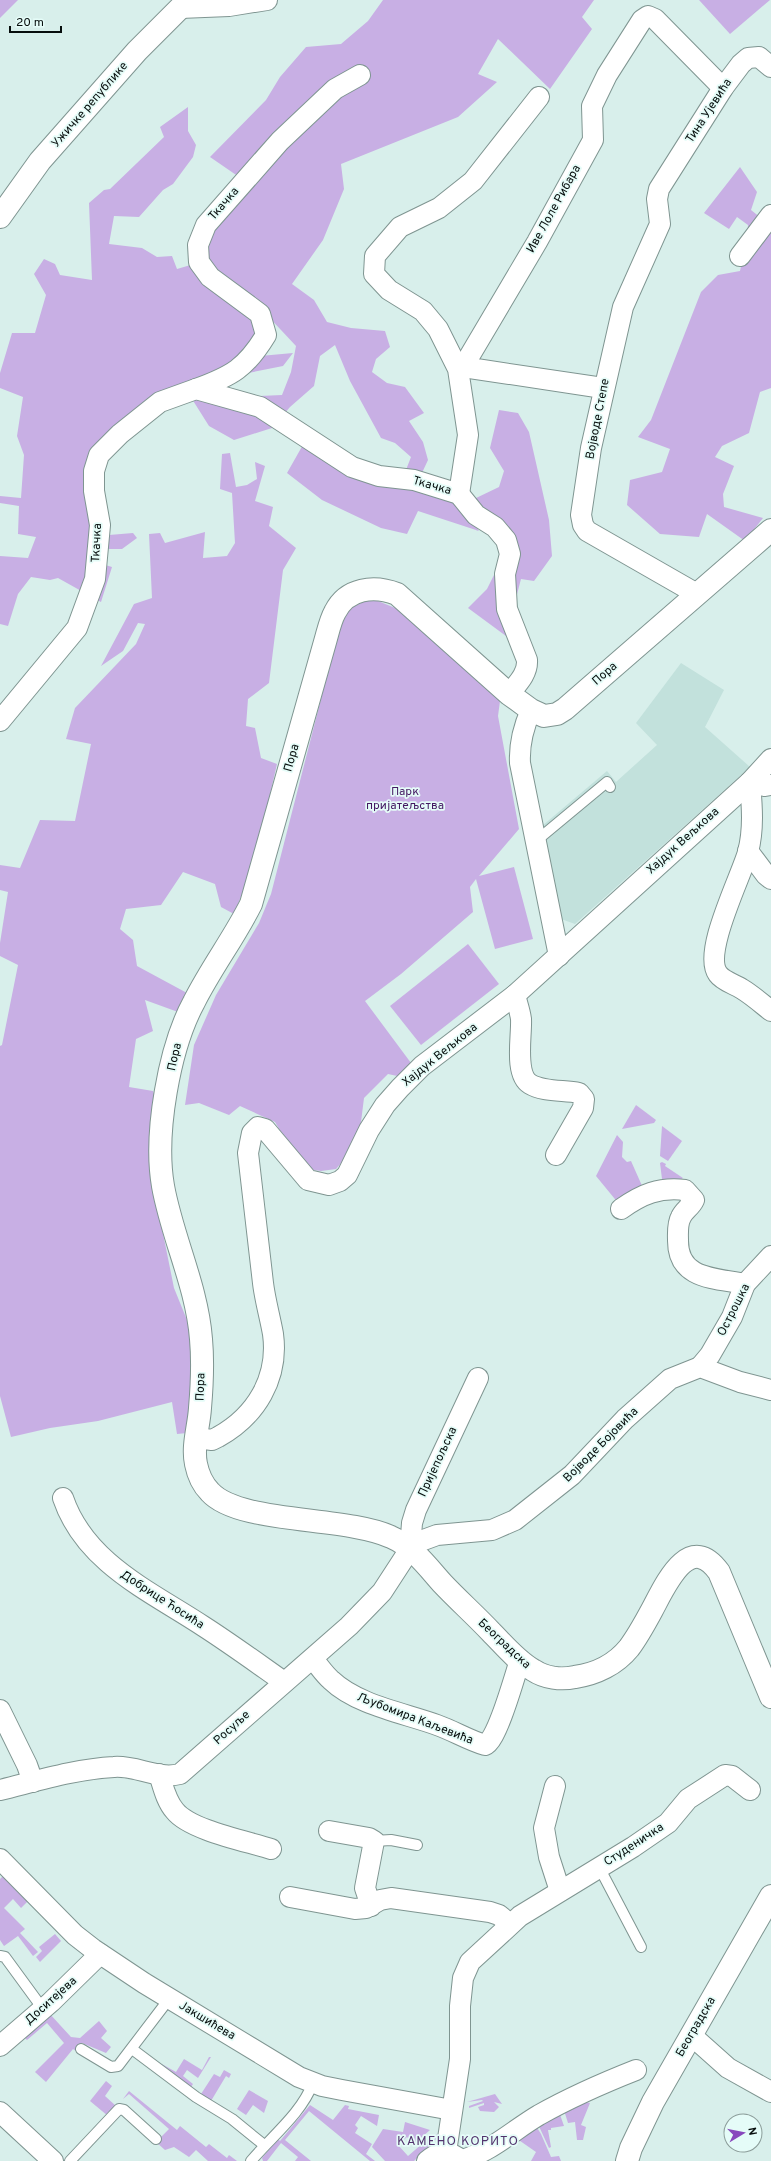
<svg xmlns="http://www.w3.org/2000/svg" width="771" height="2161" viewBox="0 0 771 2161" font-family="Overpass,sans-serif">
	<style>
		.built { fill: #c2e1dc }
		.green { fill: #c8afe4 }
		.lines { fill: none; stroke-linecap: round; stroke-linejoin: round }
		.lane-casing { stroke: #7f9591; stroke-width: 12 }
		.street-casing { stroke: #7f9591; stroke-width: 22 }
		.secondary-casing { stroke: #7f9591; stroke-width: 24 }
		.primary-casing { stroke: #7f9591; stroke-width: 24 }
		.lane { stroke: #fff; stroke-width: 10 }
		.street { stroke: #fff; stroke-width: 20 }
		.secondary { stroke: #fff; stroke-width: 22 }
		.primary { stroke: #fff; stroke-width: 22 }
		.labels { text-anchor: middle; dominant-baseline: central; stroke-width: 3.5; stroke-linejoin: round; paint-order: stroke }
		.street-label { font-size: 12px; fill: #070e0d; stroke: #e5fcf8 }
		.park-label { font-size: 12px; fill: #431862; stroke: #e5fcf8 }
		.neighbourhood-label { font-size: 13px; letter-spacing: 1px; fill: #52336d; stroke: #e5fcf8 }
	</style>
	<rect width="100%" height="100%" fill="#d8efeb"/>
	<path class="built" d="M681,663l43,27 -19,37 45,40 -175,157 -14,-5 -19,-93 65,-55 9,11 41,-37 -21,-22z"/>
	<g class="green">
		<path d="M0,0h18l-18,18z"/>
		<path d="M383,0h211l-12,17 10,12 -42,60 -52,-50 -20,35 19,8 -39,35 -117,47 3,25 -21,51 -31,44 22,16 13,22 24,6 34,3 5,16 -14,12 -4,13 15,11 18,4 19,26 -15,8 14,21 5,18 -7,15 36,25 22,31 -61,-20 -11,23 -26,-6 -59,-28 -35,-27 17,-30 100,32 7,-18 -16,-14 -14,-5 -31,-57 -15,-36 -15,11 -6,30 -24,21 -18,21 -38,12 -25,-14 -17,-27 90,-4 9,-23 5,-26 -30,-32 -51,-39 -13,-19 2,-19 38,-58 -32,-22 56,-57 14,-23 26,-30 35,-3 27,-23z"/>
		<path d="M699,0h71l-40,34z"/>
		<path d="M188,107v24l8,14 -3,12 -20,27 -10,6 -24,27 -25,-1 -5,28 33,4 15,9 15,-1 5,13 17,-5 78,66 -12,26 33,-3 -10,13 -80,16 -108,70 -3,71 17,12 24,-2 4,5 -15,11h-27l-3,12 20,6 -11,35 -43,-24 -8,2 -19,-3 -13,17 -10,32 -8,-2v-68l28,2 8,-21 -18,-3 1,-28 -19,-3v-7l21,2 3,-43 -7,-19 6,-39 -23,-9v-15l12,-40h23l11,-38 -12,-21 10,-15 11,5 5,11 32,5 -3,-77 15,-13 6,-1 54,-52 -4,-10z"/>
		<path d="M740,167l17,25 -6,18 10,8 10,-3v173l-11,4 -11,41 -27,13 -7,11 19,9 -11,28 1,13 39,11 -18,23 -38,-27 -8,23 -39,-3 -33,-29 3,-25 32,-8 8,-23 -32,-12 13,-17 50,-128 17,-17 22,-4 7,-31 1,-15 -11,-8 -8,12 -25,-16z"/>
		<path d="M499,410l19,3 11,19 20,88 3,36 -18,25 -13,-2 -15,57 -38,-28 19,-19 18,-36 -31,-54 25,-12 5,-16 -14,-23z"/>
		<path d="M230,453l6,34 11,-2 10,-6 -2,-17 10,4 -10,35 18,6 -4,19 27,22 -13,22 -14,113 -21,16 -2,27 9,2 6,30 16,6 -23,100 -20,50 -13,-7 -6,-23 -32,-12 -22,33 -35,4 -6,20 13,11 4,26 50,27 -9,19 -33,-12 8,31 -17,8 -7,48 24,4 3,9 -4,79 22,109 15,37 3,45 -5,63 -10,1 -5,-32 -74,19 -48,7 -39,9 -11,-41v-350l2,-1 16,-80 -18,-9v-13l8,-51 -8,-2v-25l20,3 20,-48 35,1 16,-77 -25,-5 9,-31 61,-64 9,-20 -7,-1 -15,28 -22,15 33,-62 18,-6 -3,-64 11,-1 5,10 40,-11 -2,26 24,-2 8,-13 -3,-50 -12,-4 2,-35z"/>
		<path d="M365,601h13l27,11 95,89 -2,15 21,113 -40,47 35,-9 19,72 -38,10 -19,-70 -6,8 3,25 -72,62 -36,27 49,66 -12,10 -14,-3 -24,24 -4,32 -6,18 -18,21 -15,2 -13,-2 -13,-13 -20,-34 -35,-16 -11,9 -30,-12 -14,2 9,-60 22,-50 43,-72 12,-29 70,-273 10,-13z"/>
		<path d="M468,944l31,40 -78,61 -31,-39z"/>
		<path d="M636,1105l20,15 -2,3 -32,6z"/>
		<path d="M662,1126l20,15 -14,20 -8,-5z"/>
		<path d="M617,1135l6,7 -1,15 5,5 4,-1 12,27 -24,16 -23,-28z"/>
		<path d="M662,1162l4,2 -1,2 18,12c-7,6 -13,5 -21,1l-2,-16z"/>
		<path d="M5,1874l25,25 -9,9 -8,-9 -9,9 21,21 -5,4 18,19 -5,4 -15,-20 -14,10 -4,-6v-61z"/>
		<path d="M55,1934l6,7 -21,21 -4,-5 6,-6 -3,-4z"/>
		<path d="M49,2013l22,24 9,1 19,-17 8,10 -6,7 10,9 -5,6 -24,-10 -6,8 -3,-2 -27,33 -11,-10 29,-29 -17,-20 -20,17 -4,-4z"/>
		<path d="M209,2057h2l-13,21 -11,-8 -4,6 10,8 -2,3 -31,-24 16,9 8,-13 18,11z"/>
		<path d="M224,2070l7,4 -2,4 -3,-2 -15,25 -10,-7 13,-20 6,3z"/>
		<path d="M106,2081l6,5 -7,10 11,10 -8,10 -18,-15z"/>
		<path d="M249,2090l19,11 -4,12 -11,-8 -7,10 -9,-6z"/>
		<path d="M129,2091l48,39 3,-4 26,21 3,-3 18,14 2,-3 8,6h-29l-12,-11 -7,7 -15,-10 -9,3 -9,-8 13,-13 -40,-35 -6,5z"/>
		<path d="M495,2094l7,10 -8,-2 5,5 -5,5 -14,-1 -2,-4 6,-2v-2l-15,5v-2l14,-5 -1,-1 -15,2z"/>
		<path d="M576,2100l14,3 -9,22 5,2 -3,13h-6l-2,-18 -7,1 -5,-16z"/>
		<path d="M310,2105l23,15 12,-15 4,1 -1,3 31,6 -2,11 -16,-10 -6,9 3,3 -3,5 17,11 -6,10 9,7h-5l-61,-50 -24,29 26,21h-16l3,-4 -17,-14 -14,18h-4l-1,-3 16,-19 2,2z"/>
		<path d="M558,2109l6,17 -13,2v2h-3l3,17 -2,1 -12,-26z"/>
		<path d="M405,2122l25,8 -16,14 -7,-7 -9,8 10,11 21,-18 13,-6 -1,2 -27,27h-29l-13,-14 1,-2 10,-16 20,3z"/>
		<path d="M534,2123l7,11 10,23 8,-1 2,5h-30l5,-9 -23,-16z"/>
	</g>
	<g class="lines">
		<g class="lane-casing">
			<g id="lane">
				<path d="M536,841l71,-59 3,5"/>
				<path d="M374,1841l17,-1 26,5"/>
				<path d="M599,1867l42,80"/>
				<path d="M0,1956l5,1 38,52"/>
				<path d="M81,2049l30,18 7,-1 51,-67"/>
				<path d="M132,2049l64,48 36,22 32,26"/>
				<path d="M70,2161l49,-52 5,1 32,29"/>
				<path d="M251,2161c21,-25 50,-47 62,-78"/>
			</g>
		</g>
		<g class="street-casing">
			<g id="street">
				<path d="M180,8l49,-2 38,-6"/>
				<path d="M740,256l31,-41"/>
				<path d="M603,388l-140,-21 74,-125 56,-102 -1,-34 15,-31 35,-55 6,-4 7,3 68,69"/>
				<path d="M196,389c36,-13 50,-21 70,-54l-6,-21 -50,-37 -11,-15 -1,-17 8,-20 74,-84 55,-52 25,-14"/>
				<path d="M459,494l9,-59 -10,-66 -20,-40 -15,-18 -34,-21 -15,-16 1,-18 25,-29 39,-19 34,-27 66,-84"/>
				<path d="M697,594l-110,-63 -4,-6 -2,-10 10,-67 32,-141 37,-83 -3,-25 2,-10 64,-101 18,-24 7,-6 11,-1 12,10"/>
				<path d="M531,710c-8,18 -12,34 -11,53l39,193"/>
				<path d="M0,721l77,-93 18,-49 5,-54 -6,-34v-20l5,-16 21,-21 40,-32 36,-13 64,18 92,60 27,9 35,4 45,14 17,21 19,12 11,13 4,14 -5,20 2,35 20,51c1,14 -10,24 -18,34"/>
				<path d="M771,785l-7,1 -14,-4c2,24 4,47 -2,70 -7,25 -46,101 -30,122 5,7 16,10 24,15 10,6 19,14 29,22"/>
				<path d="M748,851l18,24 5,4"/>
				<path d="M515,995c2,8 5,16 6,24 1,17 -7,55 9,65 13,8 34,6 49,9l5,6 -1,9 -27,47"/>
				<path d="M621,1209c21,-15 38,-22 64,-19l9,10c-3,7 -10,10 -13,17 -4,7 -3,17 -3,24 0,39 38,37 67,43"/>
				<path d="M700,1367l10,-12 22,-38 13,-33 26,-28"/>
				<path d="M197,1438l15,2 6,-3c38,-21 61,-59 55,-103 -3,-17 -8,-34 -10,-51 -5,-43 -10,-87 -15,-130l4,-20 6,-6 7,2 43,51 21,5 11,-4 7,-6 22,-45 16,-25 15,-17 22,-22 93,-71 235,-213 21,-23"/>
				<path d="M63,1498c22,65 87,93 140,128 28,18 54,37 81,56"/>
				<path d="M410,1549l2,-26 4,-13 62,-132"/>
				<path d="M313,1659c6,7 11,15 18,21 26,25 73,33 106,45 17,6 31,15 48,20 12,-4 30,-70 35,-85"/>
				<path d="M0,1710l27,55 6,17"/>
				<path d="M159,1774c4,12 7,27 16,37 15,19 71,30 96,38"/>
				<path d="M555,1786l-11,42 5,29 11,34"/>
				<path d="M0,1790c37,-9 76,-21 114,-23 22,-2 44,13 66,7l169,-148 33,-34 28,-43 8,-7 19,-7 55,-5 23,-10 57,-45 53,-56 45,-40 30,-12 40,15 31,8"/>
				<path d="M329,1831l40,7 5,3 -9,47 6,18"/>
				<path d="M0,1859l75,76 18,14 51,34 155,94 23,9 20,4 110,20"/>
				<path d="M290,1897l65,12 11,-1 14,-8 11,-2 99,14 9,3 11,9"/>
				<path d="M691,2035l37,33 43,24"/>
				<path d="M0,2046l51,-44 49,-48"/>
				<path d="M0,2112l53,49"/>
				<path d="M446,2152l14,-93v-53l3,-28 7,-16 50,-46 113,-69 35,-24 20,-24 37,-24 7,1 18,14"/>
				<path d="M427,2161c10,-8 18,-12 30,-4"/>
				<path d="M460,2161c32,-10 52,-30 79,-46 32,-18 64,-32 97,-45"/>
			</g>
		</g>
		<g class="secondary-casing">
			<g id="secondary">
				<path d="M771,530l-206,179 -8,5 -13,2 -13,-6 -22,-16 -112,-100c-23,-9 -50,-6 -62,18 -5,9 -7,20 -10,30l-74,262c-17,34 -40,64 -57,98 -25,46 -40,132 -31,184 9,51 34,100 38,153 2,22 1,46 -1,69 -1,18 -8,38 -4,56 2,10 7,21 14,28 29,32 135,24 181,45 21,9 36,29 51,46 16,17 33,32 49,49 13,13 26,29 42,38 12,8 28,10 42,7 21,-3 41,-13 54,-29 9,-12 16,-25 23,-38 13,-24 37,-80 67,-38l52,125"/>
				<path d="M627,2161l4,-13 22,-46 118,-206"/>
			</g>
		</g>
		<g class="primary-casing">
			<path id="primary" d="M0,217l40,-56 97,-110 51,-51"/>
		</g>
		<use href="#lane" class="lane"/>
		<use href="#street" class="street"/>
		<use href="#secondary" class="secondary"/>
		<use href="#primary" class="primary"/>
	</g>
	<g class="labels">
		<g class="street-label">
			<text transform="translate(90 105) rotate(-49)">Ужичке републике</text>
			<text transform="translate(709 111) rotate(-57)">Тина Ујевића</text>
			<text transform="translate(224 204) rotate(-49)">Ткачка</text>
			<text transform="translate(554 209) rotate(-61)">Иве Лоле Рибара</text>
			<text transform="translate(598 419) rotate(-79)">Војводе Степе</text>
			<text transform="translate(432 486) rotate(16)">Ткачка</text>
			<text transform="translate(97 543) rotate(-87)">Ткачка</text>
			<text transform="translate(605 674) rotate(-41)">Пора</text>
			<text transform="translate(292 758) rotate(-74)">Пора</text>
			<text transform="translate(683 841) rotate(-42)">Хајдук Вељкова</text>
			<text transform="translate(440 1055) rotate(-39)">Хајдук Вељкова</text>
			<text transform="translate(175 1057) rotate(-77)">Пора</text>
			<text transform="translate(734 1310) rotate(-63)">Острошка</text>
			<text transform="translate(201 1387) rotate(-88)">Пора</text>
			<text transform="translate(601 1445) rotate(-45)">Војводе Бојовића</text>
			<text transform="translate(438 1462) rotate(-65)">Пријепољска</text>
			<text transform="translate(162 1600) rotate(33)">Добрице Ћосића</text>
			<text transform="translate(504 1644) rotate(43)">Београдска</text>
			<text transform="translate(415 1719) rotate(21)">Љубомира Каљевића</text>
			<text transform="translate(232 1728) rotate(-42)">Росуље</text>
			<text transform="translate(634 1845) rotate(-33)">Студеничка</text>
			<text transform="translate(51 2001) rotate(-42)">Доситејева</text>
			<text transform="translate(207 2021) rotate(31)">Јакшићева</text>
			<text transform="translate(696 2027) rotate(-60)">Београдска</text>
		</g>
		<g class="park-label">
			<text x="405" y="792">Парк<tspan x="405" dy="14">пријатељства</tspan></text>
		</g>
		<g class="neighbourhood-label">
			<text x="458" y="2142">КАМЕНО КОРИТО</text>
		</g>
	</g>
	<g transform="translate(743 2133) rotate(80)"><circle r="19" fill="#e5fcf8" stroke="#8c9d9a"/>
	<path d="M0-3L7 15L0 10L-7 15Z" fill="#8848bd"/>
	<text y="-6" font-size="11" font-weight="bold" text-anchor="middle" fill="#070e0d">N</text>
	</g>
	<path d="M10 26v6h51v-6" fill="none" stroke="#070e0d" stroke-width="2"/>
	<text x="16" y="26" font-size="12" fill="#070e0d" stroke="#e5fcf8" stroke-width="3" paint-order="stroke">20 m</text>
</svg>
